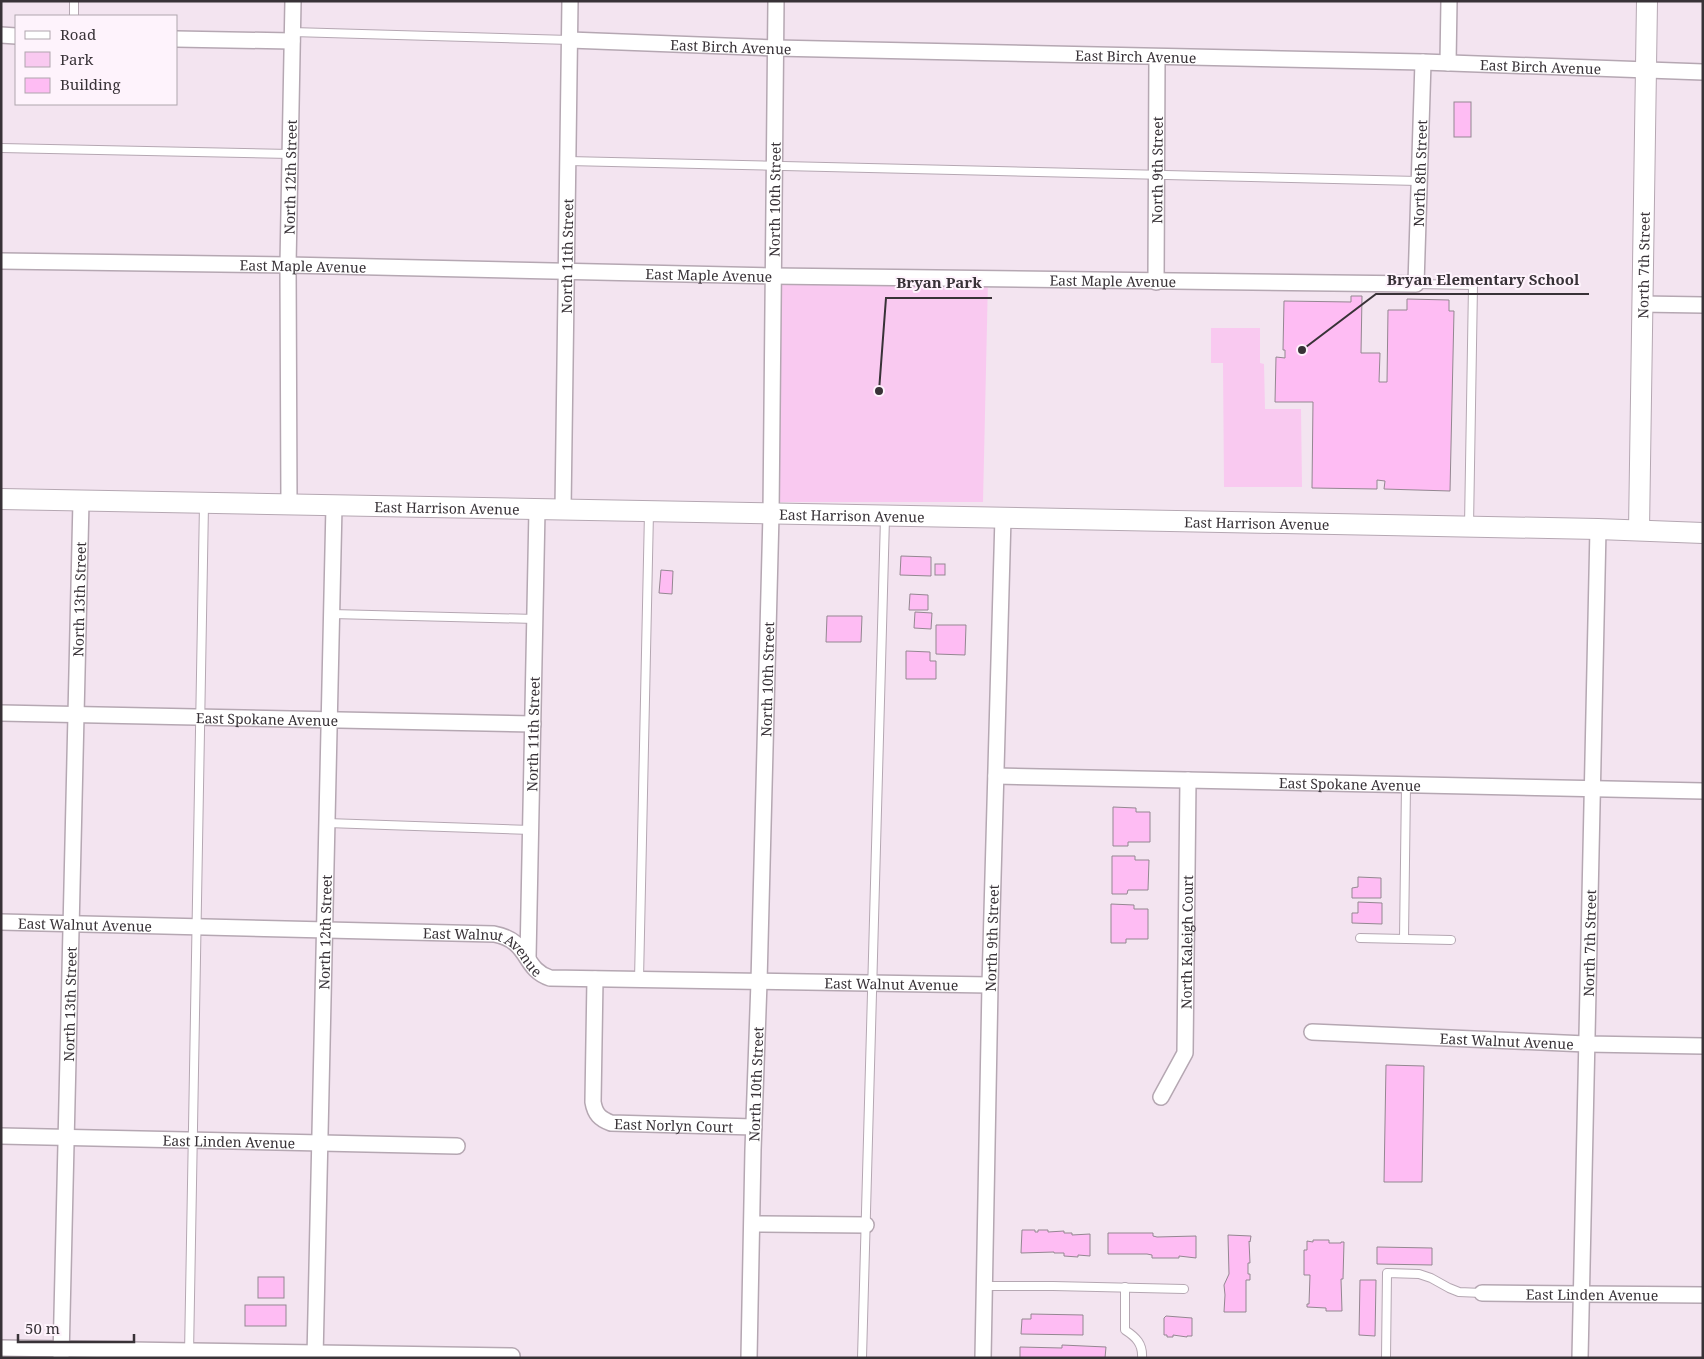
<svg xmlns="http://www.w3.org/2000/svg" width="1704" height="1359" viewBox="0 0 1704 1359" font-family="'Noto Serif',serif">
	<style>
		.green { fill: #f9c9f0 }
		.building { fill: #febcf3; stroke: #948791 }
		.lines { fill: none; stroke-linecap: round; stroke-linejoin: round }
		.lane-casing { stroke: #b5a7b2; stroke-width: 10 }
		.street-casing { stroke: #b5a7b2; stroke-width: 18 }
		.secondary-casing { stroke: #b5a7b2; stroke-width: 22 }
		.lane { stroke: #fff; stroke-width: 8 }
		.street { stroke: #fff; stroke-width: 15 }
		.secondary { stroke: #fff; stroke-width: 20 }
		.labels { text-anchor: middle; dominant-baseline: central; stroke-width: 4; stroke-linejoin: round; paint-order: stroke }
		.street-label { font-size: 14px; fill: #383237; stroke: #fef3fc }
		.leader { fill: none; stroke: #383237; stroke-width: 2 }
		.callout-dot { fill: #383237; stroke: #fef3fc; stroke-width: 2 }
		.callout-label { font-size: 15px; text-anchor: middle; font-weight: bold; fill: #383237; stroke: #fef3fc; stroke-width: 4; stroke-linejoin: round; paint-order: stroke }
	</style>
	<rect width="100%" height="100%" fill="#f3e4f0"/>
	<g class="green">
		<path d="M772,276l216,4 -5,222h-211z"/>
		<path d="M1211,328h49v35l4,1 1,45h36l1,78h-78l-1,-124h-12z"/>
	</g>
	<g class="building">
		<rect x="1454" y="102" width="17" height="35"/>
		<path d="M1351,296h11l-1,57h19l-1,29h8l1,-72h19v-11l42,1v11h5l-4,180 -66,-2 1,-8 -8,-1v9l-65,-1 1,-86h-38l1,-45 9,1v-8h-2l1,-49 67,1z"/>
		<path d="M901,556l30,1v19l-31,-1z"/>
		<rect x="935" y="564" width="10" height="11"/>
		<path d="M661,570l12,1 -1,23 -13,-1z"/>
		<path d="M910,594l18,1v15h-19z"/>
		<path d="M915,612l17,1 -1,16 -17,-1z"/>
		<path d="M827,616h35l-1,26h-35z"/>
		<path d="M936,625h30l-1,30 -29,-1z"/>
		<path d="M906,651l24,1v9h6v18h-30z"/>
		<path d="M1113,807l23,1v4h14v30h-22v4h-15z"/>
		<path d="M1112,856h23v4h14l-1,30h-20l-1,4h-15z"/>
		<path d="M1358,877l23,1v20h-29v-10l6,-1z"/>
		<path d="M1358,902l24,1v21l-30,-1v-10h6z"/>
		<path d="M1111,904l23,1v4h14v30h-22v4h-15z"/>
		<path d="M1386,1065l38,1 -2,116h-38z"/>
		<path d="M1022,1230h13v2h3v-2h10v2l16,-1v2h8v2l18,-1v22l-12,-1v2l-14,-1v-3h-10v-1l-33,1z"/>
		<path d="M1108,1233h45v3l4,1 39,-1v22l-17,-2v2h-27v-3l-5,-1h-39z"/>
		<path d="M1228,1235l23,1 -1,6 -1,-1 1,22h-2v11h2v6h-4v32h-22l1,-17 -1,-10 5,-11z"/>
		<path d="M1313,1240h16v3h12v-1h3l-1,37h-2l1,32h-16v-3l-19,-1v-3h2l1,-29h-6v-25h3v-9l6,1z"/>
		<path d="M1377,1247l55,1v17l-55,-1z"/>
		<rect x="258" y="1277" width="26" height="21"/>
		<path d="M1360,1280h16l-1,56 -16,-1z"/>
		<rect x="245" y="1305" width="41" height="21"/>
		<path d="M1031,1314l52,1v20l-62,-1 1,-15h9z"/>
		<path d="M1166,1316l26,2v18h-5v1l-14,-2v2h-6v-2h-3v-17z"/>
		<path d="M1062,1345l44,2 -1,11h-85v-11l42,1z"/>
	</g>
	<g class="lines">
		<g class="lane-casing">
			<g id="lane">
				<path d="M74,1v15"/>
				<path d="M292,32l278,8"/>
				<path d="M1,148l289,6"/>
				<path d="M568,161l850,20"/>
				<path d="M1416,284l57,1 -4,241"/>
				<path d="M332,614l203,5"/>
				<path d="M327,823l204,7"/>
				<path d="M1360,938l91,2"/>
				<path d="M1404,938l2,-153"/>
				<path d="M639,980l10,-468"/>
				<path d="M985,1286h68l131,3"/>
				<path d="M1125,1287v43c11,7 18,14 17,28"/>
				<path d="M189,1354l15,-850"/>
				<path d="M862,1358l23,-840"/>
				<path d="M1386,1358l1,-85 32,1 12,4 18,10 10,4 23,1"/>
			</g>
		</g>
		<g class="street-casing">
			<g id="street">
				<path d="M1,35l15,1"/>
				<path d="M176,39l116,2"/>
				<path id="s1" d="M570,40l205,8 648,14 280,10"/>
				<path d="M1448,63l1,-62"/>
				<path id="s2" d="M1,261l287,4 484,11 644,8 7,-222"/>
				<path id="s3" d="M1156,282l1,-225"/>
				<path d="M1641,304l62,1"/>
				<path id="s4" d="M289,505l-1,-240 5,-264"/>
				<path id="s5" d="M563,510l7,-509"/>
				<path id="s6" d="M1,713l532,11"/>
				<path id="s7" d="M996,776l707,15"/>
				<path id="s8" d="M1,922l493,12c37,7 28,35 56,44l440,7"/>
				<path id="s9" d="M528,958l9,-448"/>
				<path id="s10" d="M595,979l-2,123c2,12 7,17 18,21l143,4"/>
				<path id="s11" d="M1312,1032l274,12 117,2"/>
				<path id="s12" d="M1161,1097l24,-44 3,-273"/>
				<path id="s13" d="M1,1136l456,10"/>
				<path d="M753,1224l113,1"/>
				<path id="s14" d="M1482,1293l221,2"/>
				<path d="M1,1348l511,8"/>
				<path id="s15" d="M61,1358l20,-857"/>
				<path id="s16" d="M315,1358l19,-852"/>
				<path id="s17" d="M749,1358l4,-208 6,-168 12,-468 5,-513"/>
				<path id="s18" d="M983,1358l7,-373 13,-468"/>
				<path id="s19" d="M1580,1358l18,-829"/>
			</g>
		</g>
		<g class="secondary-casing">
			<g id="secondary">
				<path id="s20" d="M1,499l1597,30 105,4"/>
				<path id="s21" d="M1639,530l8,-529"/>
			</g>
		</g>
		<use href="#lane" class="lane"/>
		<use href="#street" class="street"/>
		<use href="#secondary" class="secondary"/>
	</g>
	<g class="labels">
		<g class="street-label">
			<text stroke="none"><textPath href="#s1" startOffset="161">East Birch Avenue</textPath></text>
			<text stroke="none"><textPath href="#s1" startOffset="566">East Birch Avenue</textPath></text>
			<text stroke="none"><textPath href="#s1" startOffset="971">East Birch Avenue</textPath></text>
			<text stroke="none"><textPath href="#s3" startOffset="112">North 9th Street</textPath></text>
			<text stroke="none"><textPath href="#s2" startOffset="1526">North 8th Street</textPath></text>
			<text stroke="none"><textPath href="#s4" startOffset="328">North 12th Street</textPath></text>
			<text stroke="none"><textPath href="#s17" startOffset="1159">North 10th Street</textPath></text>
			<text stroke="none"><textPath href="#s5" startOffset="254">North 11th Street</textPath></text>
			<text stroke="none"><textPath href="#s2" startOffset="302">East Maple Avenue</textPath></text>
			<text stroke="none"><textPath href="#s21" startOffset="265">North 7th Street</textPath></text>
			<text stroke="none"><textPath href="#s2" startOffset="708">East Maple Avenue</textPath></text>
			<text stroke="none"><textPath href="#s2" startOffset="1112">East Maple Avenue</textPath></text>
			<text stroke="none"><textPath href="#s20" startOffset="446">East Harrison Avenue</textPath></text>
			<text stroke="none"><textPath href="#s20" startOffset="851">East Harrison Avenue</textPath></text>
			<text stroke="none"><textPath href="#s20" startOffset="1256">East Harrison Avenue</textPath></text>
			<text stroke="none"><textPath href="#s15" startOffset="759">North 13th Street</textPath></text>
			<text stroke="none"><textPath href="#s17" startOffset="679">North 10th Street</textPath></text>
			<text stroke="none"><textPath href="#s6" startOffset="266">East Spokane Avenue</textPath></text>
			<text stroke="none"><textPath href="#s9" startOffset="224">North 11th Street</textPath></text>
			<text stroke="none"><textPath href="#s7" startOffset="354">East Spokane Avenue</textPath></text>
			<text stroke="none"><textPath href="#s8" startOffset="84">East Walnut Avenue</textPath></text>
			<text stroke="none"><textPath href="#s16" startOffset="426">North 12th Street</textPath></text>
			<text stroke="none"><textPath href="#s18" startOffset="420">North 9th Street</textPath></text>
			<text stroke="none"><textPath href="#s12" startOffset="161">North Kaleigh Court</textPath></text>
			<text stroke="none"><textPath href="#s19" startOffset="415">North 7th Street</textPath></text>
			<text stroke="none"><textPath href="#s8" startOffset="489">East Walnut Avenue</textPath></text>
			<text stroke="none"><textPath href="#s8" startOffset="908">East Walnut Avenue</textPath></text>
			<text stroke="none"><textPath href="#s15" startOffset="354">North 13th Street</textPath></text>
			<text stroke="none"><textPath href="#s11" startOffset="195">East Walnut Avenue</textPath></text>
			<text stroke="none"><textPath href="#s17" startOffset="274">North 10th Street</textPath></text>
			<text stroke="none"><textPath href="#s10" startOffset="215">East Norlyn Court</textPath></text>
			<text stroke="none"><textPath href="#s13" startOffset="228">East Linden Avenue</textPath></text>
			<text stroke="none"><textPath href="#s14" startOffset="110">East Linden Avenue</textPath></text>
		</g>
	</g>
	<path class="leader" d="M1302 350L1376 294H1589M879 391L886 298H992"/>
	<g class="callout-dot">
		<circle cx="1302" cy="350" r="5"/>
		<circle cx="879" cy="391" r="5"/>
	</g>
	<g class="callout-label">
		<text x="1483" y="285">Bryan Elementary School</text>
		<text x="939" y="288">Bryan Park</text>
	</g>
	<rect width="1704" height="1359" fill="none" stroke="#383237" stroke-width="5"/>
	<rect x="15" y="15" width="162" height="90" fill="#fef3fc" stroke="#afa6ad"/>
	<rect x="25" y="31" width="25" height="8" fill="#ffffff" stroke="#afa6ad"/>
	<text x="60" y="40" font-size="15" fill="#383237">Road</text>
	<rect x="25" y="52" width="25" height="15" fill="#f9c9f0" stroke="#afa6ad"/>
	<text x="60" y="65" font-size="15" fill="#383237">Park</text>
	<rect x="25" y="78" width="25" height="15" fill="#febcf3" stroke="#afa6ad"/>
	<text x="60" y="90" font-size="15" fill="#383237">Building</text>
	<path d="M18 1334v8h116v-8" fill="none" stroke="#383237" stroke-width="2.5"/>
	<text x="25" y="1334" font-size="15" fill="#383237" stroke="#fef3fc" stroke-width="4" paint-order="stroke">50 m</text>
</svg>
